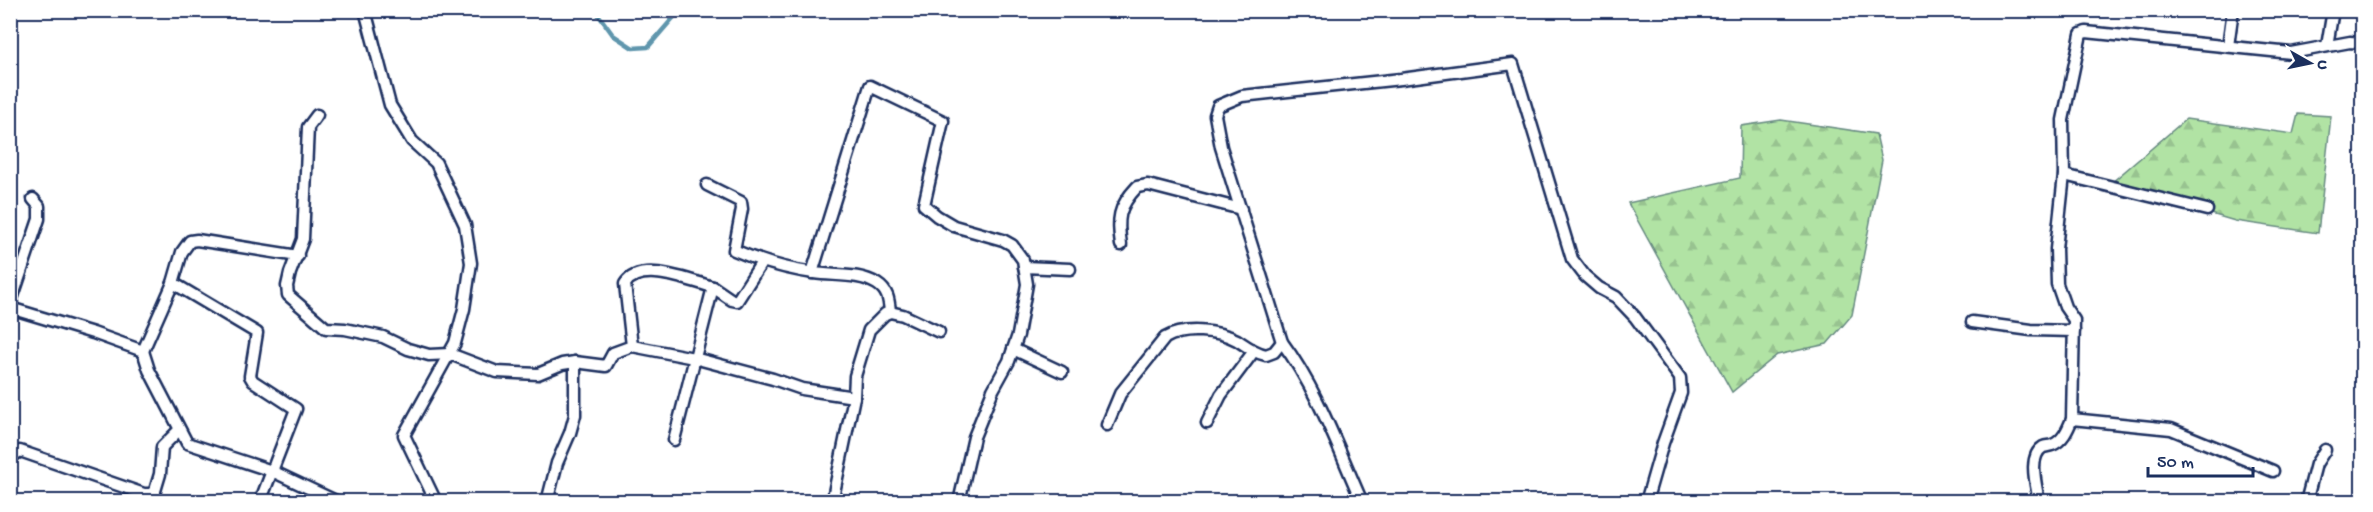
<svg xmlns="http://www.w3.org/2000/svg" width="2373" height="512" viewBox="0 0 2373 512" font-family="'Gochi Hand',sans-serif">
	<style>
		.forest { fill: url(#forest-firs); stroke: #668981; stroke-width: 1.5 }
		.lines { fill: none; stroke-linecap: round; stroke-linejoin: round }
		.stream { stroke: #5e96ad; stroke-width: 4.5 }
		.minor-casing { stroke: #1b2f5e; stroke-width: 15 }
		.minor { stroke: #fff; stroke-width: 10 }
	</style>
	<defs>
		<pattern id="forest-firs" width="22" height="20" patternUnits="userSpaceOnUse" patternTransform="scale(1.5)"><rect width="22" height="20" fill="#b1e3a4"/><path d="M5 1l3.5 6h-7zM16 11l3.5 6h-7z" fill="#98c390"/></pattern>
	</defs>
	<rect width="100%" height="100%" fill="#fff"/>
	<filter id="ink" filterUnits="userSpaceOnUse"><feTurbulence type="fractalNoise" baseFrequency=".0167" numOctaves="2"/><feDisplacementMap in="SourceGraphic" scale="12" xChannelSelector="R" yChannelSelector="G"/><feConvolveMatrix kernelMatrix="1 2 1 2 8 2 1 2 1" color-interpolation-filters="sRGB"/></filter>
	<g filter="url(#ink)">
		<g class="forest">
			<path d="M2298,114l33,2 -13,117 -83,-12 -125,-37 76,-65 107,15z"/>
			<path d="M1781,120l95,14 6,26 -30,155 -25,29 -50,11 -45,37 -104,-189 112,-25 1,-52z"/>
		</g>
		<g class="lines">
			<path class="stream" d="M595,10l18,25 20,13 15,-1 32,-37"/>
			<g class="minor-casing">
				<g id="minor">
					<path d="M365,10l25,95 22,36 24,22 29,62 6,38 -7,46 -9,34 -51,92 32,67"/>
					<path d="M2228,46l5,-36"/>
					<path d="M2327,46l6,-36"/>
					<path d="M317,115l-9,12 -5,112 -13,34 -3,13 1,9 38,33 19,1 38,8 25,12 21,6 21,-1 47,18 41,2 24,-10 13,-2 31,4 7,-13 19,-7 -7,-62c15,-24 66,-3 88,3"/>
					<path d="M2064,175l143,35"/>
					<path d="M707,185l34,17 1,7 -8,41c25,11 52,19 80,23 20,3 46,0 63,11 11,7 12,16 13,28"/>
					<path d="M1121,245c-4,-26 -3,-38 16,-58l11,-2 93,24"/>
					<path d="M1024,267l46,2"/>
					<path d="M812,273l58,-187 73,35 -19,84 13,11 17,10 49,14 9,5 11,15 4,24 -9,51 -9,26 -16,29 -19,47 -15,65"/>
					<path d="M173,283l84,50 -7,43 3,5 43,28 -36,93"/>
					<path d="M10,305l29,-86v-13l-6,-7"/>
					<path d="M10,308l83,25 50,18 6,19 38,73 85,28 66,31"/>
					<path d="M1972,322l59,8 43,1"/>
					<path d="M632,346l62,12 79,21 29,10 52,8"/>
					<path d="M1013,349l49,23"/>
					<path d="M143,351l30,-68 9,-31 8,-11 7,-1 101,16"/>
					<path d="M2072,419l99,10 102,42"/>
					<path d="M1207,423l14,-28 33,-44"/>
					<path d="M1107,425l13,-31 45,-56c18,-11 53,-8 72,2 9,6 18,13 29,15l8,-3 8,-10"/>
					<path d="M674,440l39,-153 19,13 5,1 25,-39"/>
					<path d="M10,458l10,-7 124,43h10l6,-20 2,-27 17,-17"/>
					<path d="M547,502l10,-39 13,-30 5,-18v-53"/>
					<path d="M832,502l22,-105 1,-21 14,-46 16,-16 5,-2 13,3 36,17"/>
					<path d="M1362,502c-24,-54 -45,-113 -80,-160l-61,-195 -6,-32 3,-9 24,-10 159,-17 112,-15 59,195 13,17 14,12 17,9 19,20 45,61 1,15 -18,50 -17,59"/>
					<path d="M2039,502c-2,-15 -12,-45 4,-55 3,-1 6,-1 9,-2 11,-4 16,-16 20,-26l2,-99 -9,-13 -8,-23 -1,-35 8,-74 -1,-55 18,-86 5,-2 205,21 59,-11 12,1"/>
					<path d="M2306,502l10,-38 9,-14"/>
				</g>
			</g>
			<use href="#minor" class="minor"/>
		</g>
	</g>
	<rect width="2373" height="512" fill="none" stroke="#fff" stroke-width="36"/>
	<rect x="18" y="18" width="2337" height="476" fill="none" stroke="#1b2f5e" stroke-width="2" filter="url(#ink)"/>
	<g transform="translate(2310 63) rotate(99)" stroke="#ffffff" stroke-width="4.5" paint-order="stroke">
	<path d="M0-4.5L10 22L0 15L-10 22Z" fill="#1b2f5e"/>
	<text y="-9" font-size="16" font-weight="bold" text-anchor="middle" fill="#1b2f5e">U</text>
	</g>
	<path d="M2148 467v9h105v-9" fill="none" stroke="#1b2f5e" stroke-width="3"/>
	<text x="2157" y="467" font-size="18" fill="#1b2f5e" stroke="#ffffff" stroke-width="4.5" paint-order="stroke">50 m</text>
</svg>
